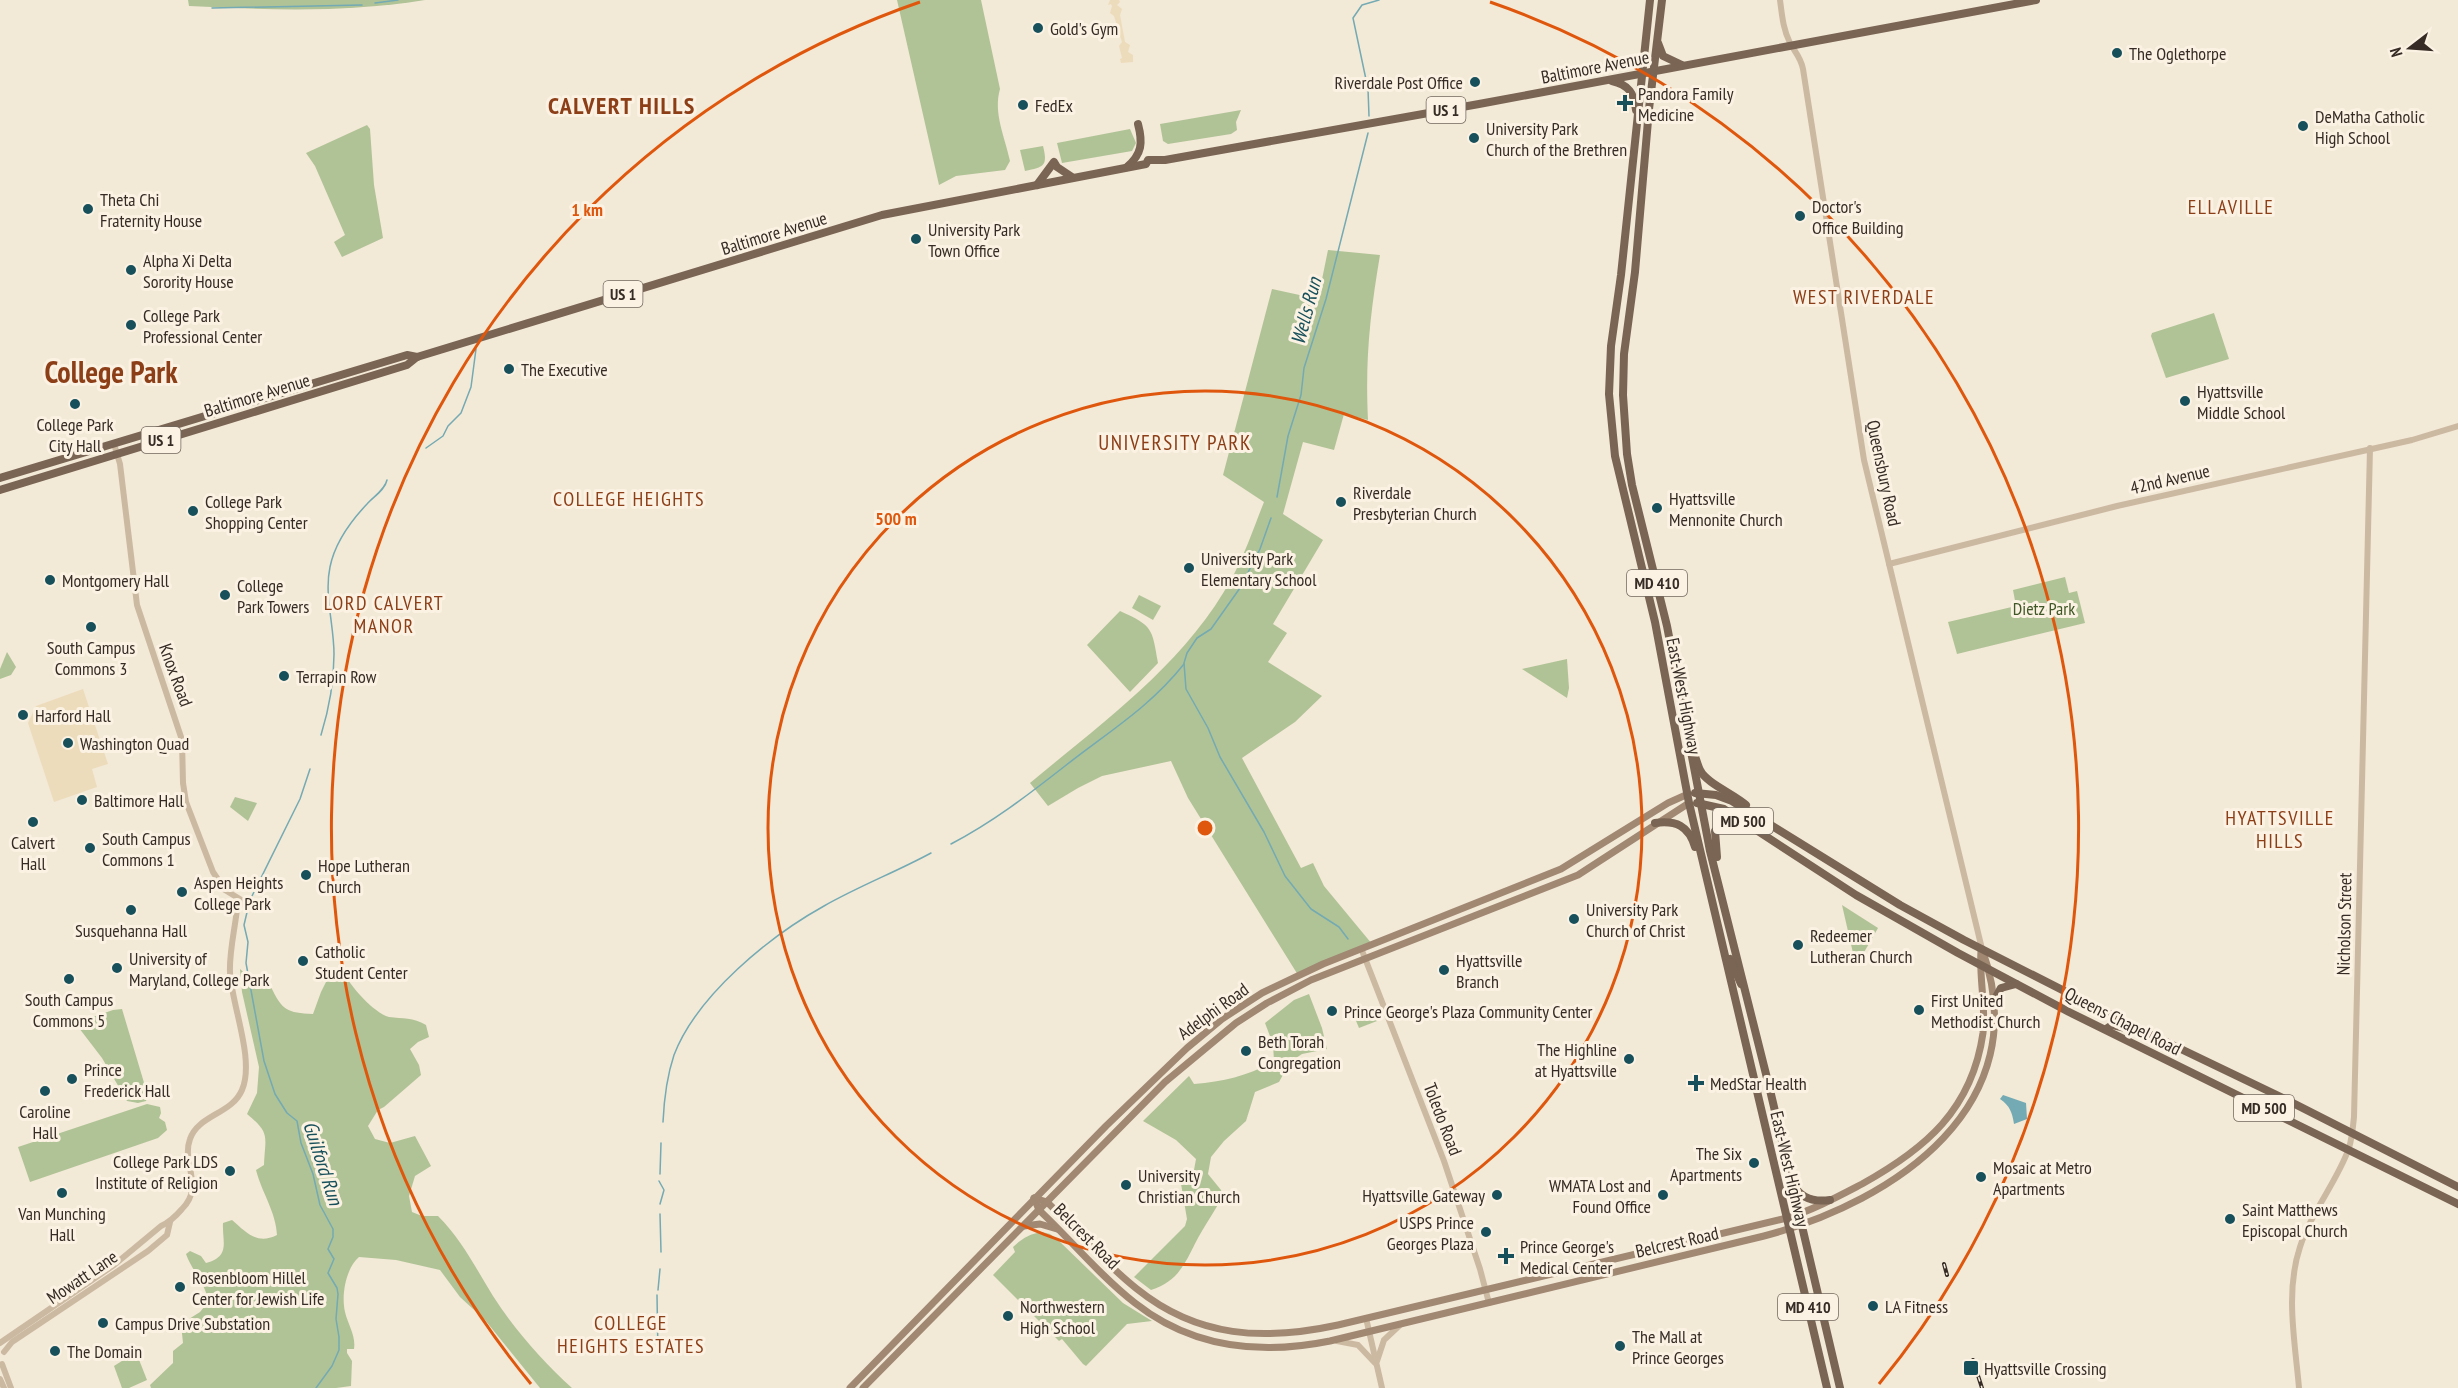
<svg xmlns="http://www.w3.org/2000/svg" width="2458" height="1388" viewBox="0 0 2458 1388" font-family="'PT Sans Narrow',sans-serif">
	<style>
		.green { fill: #b0c396 }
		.plaza { fill: #eddcbc }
		.water { fill: #73aab3 }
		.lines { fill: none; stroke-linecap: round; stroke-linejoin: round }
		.stream { stroke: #73aab3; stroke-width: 1.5 }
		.tertiary { stroke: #ccb9a2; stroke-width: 6 }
		.secondary { stroke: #a08873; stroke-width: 7 }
		.primary { stroke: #7a6554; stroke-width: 8 }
		.rail-casing { stroke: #362c25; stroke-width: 4 }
		.rail { stroke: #fbf2e3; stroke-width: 1.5; stroke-dasharray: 4.5; stroke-linecap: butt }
		.ring { fill: none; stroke: #df570d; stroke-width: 3 }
		.poi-dot { fill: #17505b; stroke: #fbf2e3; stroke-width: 2 }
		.labels { text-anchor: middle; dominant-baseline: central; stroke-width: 6; stroke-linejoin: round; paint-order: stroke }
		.shield { fill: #fbf2e3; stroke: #71675e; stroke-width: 1.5 }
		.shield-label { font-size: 16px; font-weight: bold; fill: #362c25 }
		.poi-label { font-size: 18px; fill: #362c25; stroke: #fbf2e3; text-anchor: start }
		.street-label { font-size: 18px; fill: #362c25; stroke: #fbf2e3 }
		.park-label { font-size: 18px; fill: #405727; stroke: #fbf2e3 }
		.neighbourhood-label { font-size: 20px; letter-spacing: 1.5px; fill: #8c3e17; stroke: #fbf2e3 }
		.water-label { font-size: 20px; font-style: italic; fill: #17505b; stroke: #fbf2e3 }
		.quarter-label { font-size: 21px; letter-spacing: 1.5px; fill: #8c3e17; stroke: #fbf2e3 }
		.district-label { font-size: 24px; font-weight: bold; letter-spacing: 1.5px; fill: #8c3e17; stroke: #fbf2e3 }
		.town-label { font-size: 30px; font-weight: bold; fill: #8c3e17; stroke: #fbf2e3 }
		.centre { fill: #df570d; stroke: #fbf2e3; stroke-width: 3 }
		.ring-label { font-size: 18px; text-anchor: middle; font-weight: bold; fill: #df570d; stroke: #fbf2e3; stroke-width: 6; stroke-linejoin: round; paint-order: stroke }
	</style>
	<rect width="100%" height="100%" fill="#f3e9d7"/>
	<g class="green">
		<path d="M188,0h237c-79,13 -157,10 -236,6z"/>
		<path d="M897,0h84l19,89c-7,24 5,48 10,72l-5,9 -49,6 -17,9z"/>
		<path d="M1241,110l-5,12 1,8 -6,4 -63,10 -5,-3 -3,-17z"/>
		<path d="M367,125l3,4 4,56 9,53 -41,19 -8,-15 11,-7 -30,-69 -9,-13z"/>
		<path d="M1130,129l6,14 -4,8 -70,12 -5,-20z"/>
		<path d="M1043,146c5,20 1,21 -18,25l-5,-21z"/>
		<path d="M1328,250l52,5c-10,59 -15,105 -12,165l-24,-6 -10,36 -31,-8 -20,72 40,26 -50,84 14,9 -19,29 54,34 -27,26 -53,36 59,110 12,-5 11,23 48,58 -74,31 -110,-177 -17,-37 -69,15 -24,12 -30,18 -18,-23c74,-62 154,-118 202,-205 13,-24 22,-51 32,-76l-41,-27 49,-186 46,10z"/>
		<path d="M2214,313l15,46 -63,19 -15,-42 1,-3z"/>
		<path d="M2065,577l4,16 8,-2 8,32 -128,31 -9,-32 68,-16 -3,-16z"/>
		<path d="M1139,595l22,11 -8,14 -21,-12z"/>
		<path d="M1120,611c33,15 32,17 38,52l-28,29 -43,-47z"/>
		<path d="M7,652l9,15 -5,8 -11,4v-10z"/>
		<path d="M1567,659l2,29 -2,10 -45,-29z"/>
		<path d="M235,797l22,6 -9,18 -18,-14z"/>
		<path d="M1842,905l36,23 -15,26 -10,-1z"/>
		<path d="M240,969l19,17 12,1c11,23 16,26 42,27l8,-22 11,-22 11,1c6,14 31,42 46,46 14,2 24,0 37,8l3,12 -11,5 -8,7 9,16 2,10 -37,32 -6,3 -10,16 7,13 15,4 25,-7 16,30 -16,10 -6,20 3,16 10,4h16c24,24 37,51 55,80 21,33 50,66 79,92h-32l-55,-68 -25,-23 -20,-27 -44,-10 -37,-3c-13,11 -18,38 -14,55 3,13 11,23 9,37h-7v4l5,8 -1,25 -15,2h-185l-1,-3 23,-22v-12l10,-8 -2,-19 19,-12 8,-10c-1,-17 -16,-31 -22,-48l4,-3 11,5 5,7c25,-7 16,-21 17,-40l9,-3c15,13 25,25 45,15 -1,-23 -15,-42 -21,-65l8,-5c1,-29 7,-31 -17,-51l10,-21 2,-26 -17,-75z"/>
		<path d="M1309,994l13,34 5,21 -25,5 -12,8 -11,20 -24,10 -9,29 -22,20 -13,16 -3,17 13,16 1,7c-6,12 -13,22 -20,34 -15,25 -19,49 -51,59l-17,-13 51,-51 2,-7 -7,-41 14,-8 2,-11 -20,-19 -33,-19 46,-45 5,8c30,-3 54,-8 80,-23l-1,-17 -8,-21 29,-23z"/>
		<path d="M122,1009l26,87 -2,5 -8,2 -11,-2 -25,-43 -23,-30 2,-7 32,-11z"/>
		<path d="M1372,1009l5,12 -18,7 -5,-12z"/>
		<path d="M147,1104l13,3 1,6 -2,5 6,4 2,8 -9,8 -128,44 -12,-35z"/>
		<path d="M1042,1232l8,2 8,6 65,63 29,18 -25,3 -41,42 -3,-2 -21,-25 -3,2 -66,-66 22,-23 -2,-5c10,-9 16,-13 29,-15z"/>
		<path d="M136,1352l11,28 -18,8h-7l-8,-22z"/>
	</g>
	<g class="plaza">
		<path d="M1110,0h9l1,2 -3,3 5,4 -2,6 5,27 5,3 -2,7 5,3v7l-12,1 -1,-4 2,-1 -3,-12 3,-4 -8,-26 -4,-3 2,-7 -1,-2 -3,1z"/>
		<path d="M83,689l25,75 -16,5 5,18 -43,15 -26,-79 8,-17z"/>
	</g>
	<path class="water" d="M2003,1095l23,8 1,16 -13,5c-2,-12 -4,-18 -14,-25z"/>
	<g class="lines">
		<g class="stream">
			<path d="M375,3l23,-3"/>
			<path d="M212,8l150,-3"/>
			<path d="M1369,116l-1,-27 -15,-71 9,-13 17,-5"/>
			<path d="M426,448l17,-12 5,-10 13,-13 10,-26 5,-38"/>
			<path d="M1277,497l11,-61 13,-41 3,-27 22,-69 42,-166"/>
			<path d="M1271,518l-11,31 -20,39 -29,41 -14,9 -10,15 -3,10 2,26 22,39 12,29 44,75 21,44 26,33 28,18 9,12"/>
			<path d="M321,735c8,-26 13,-53 13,-81 0,-29 -10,-59 -4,-87 5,-25 20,-45 37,-63 6,-7 18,-14 20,-24"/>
			<path d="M951,844c42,-22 77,-49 114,-78 43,-34 84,-58 119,-102"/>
			<path d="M252,896l48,-97 10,-30"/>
			<path d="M248,908l-4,17 4,17 -2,21 18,98 11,33 12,19 10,8 4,22 12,31 7,31 13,24v8l-5,12 6,10 -6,14 9,15 1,6 -2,25 3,18v13l-7,16 -16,22"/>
			<path d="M663,1122c1,-22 4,-46 11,-67 23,-60 96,-119 150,-149 35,-20 72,-34 107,-53"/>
			<path d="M660,1174l1,-31"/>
			<path d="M659,1181l5,9 -4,14"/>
			<path d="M660,1214l1,38"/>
			<path d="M658,1290l2,-21"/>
			<path d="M657,1295l1,60"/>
		</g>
		<g class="tertiary">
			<path d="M1780,0c2,15 3,29 10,43 5,9 11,15 13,26l61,391 118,489"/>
			<path d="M1889,564l228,-58 295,-66 46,-14"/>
			<path d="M1361,948l83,213 36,108 9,34"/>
			<path d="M1366,1318l16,70"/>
			<path d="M1337,1341l21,4 17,18"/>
			<path d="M0,1343l114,-78 47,-39c9,-4 15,-10 21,-17 23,-23 -1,-45 8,-70 8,-24 42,-25 52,-49 13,-30 -10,-84 -12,-117 -1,-21 5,-44 7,-64l6,-8 -18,-11 -12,-18 -27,-70 -3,-19 -1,-43 -45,-135 -17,-141 -6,-20"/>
			<path d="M4,1352l8,-10 136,-91 19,-16 3,-13"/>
			<path d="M1377,1361l7,-21 16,-15"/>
			<path d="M2,1364l9,24"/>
			<path d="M0,1379l4,9"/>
			<path d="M2299,1388c-4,-47 -14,-96 1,-141 11,-35 37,-65 49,-99 3,-10 4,-21 5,-31l16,-669"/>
		</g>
		<g class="secondary">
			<path d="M1034,1198l5,12c32,30 61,66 96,93 57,45 126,52 195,38l434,-105c132,-35 274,-131 218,-287"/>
			<path d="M1034,1198l13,4c30,29 57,61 90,87 61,49 127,52 201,36l449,-107c26,-8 50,-21 75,-34 63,-35 110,-74 121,-151 3,-27 -4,-55 -2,-82"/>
			<path d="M1024,1226l16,-2 17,5"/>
			<path d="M850,1388l256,-262 81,-78 35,-29 40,-26 61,-29 238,-95 107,-66 20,-9"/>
			<path d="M863,1388l302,-306 71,-59 31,-20 44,-23 267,-105 111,-72"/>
		</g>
		<g class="primary">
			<path d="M1650,0l-29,275 -10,71 -2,48 6,62 40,166 34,181 138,585"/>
			<path d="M1662,0l-13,109 -14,163 -11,82 -1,41 4,59 5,31 35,141 43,225 60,239 70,298"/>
			<path d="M1658,43l5,13 19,9"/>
			<path d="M1612,81c17,4 22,12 24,29"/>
			<path d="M1127,167c15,-13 16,-24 11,-43"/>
			<path d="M1037,185l17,-23 3,5 15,10"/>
			<path d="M0,478l407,-123 10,2"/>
			<path d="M0,490l407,-125 10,-8 465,-142 264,-51 2,-4h17l314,-56 557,-104"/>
			<path d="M1693,752c3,5 4,12 7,18 6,13 34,24 46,35"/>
			<path d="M1695,793l21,2 16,6 168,104 64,35 171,87 150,72 173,88"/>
			<path d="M1697,803l27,6 132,86 102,58 111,59 389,192"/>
			<path d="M1655,823c21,-3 34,3 40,24"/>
			<path d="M1717,857l-2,-26 13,-10 13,3"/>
			<path d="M1730,959l11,25"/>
			<path d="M1995,999l6,-11 15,-4"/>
			<path d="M2106,1029l6,-4 14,3 7,-1"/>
			<path d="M1794,1185c7,14 21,17 36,15"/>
		</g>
		<g class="rail-casing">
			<g id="rail">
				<path d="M1944,1264l3,11"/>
				<path d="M1973,1360l9,28"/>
			</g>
		</g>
		<use href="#rail" class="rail"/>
	</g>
	<g class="ring">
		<circle cx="1205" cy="828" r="437"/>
		<path d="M531 1384A874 874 0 0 1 920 2M1490 2A874 874 0 0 1 1879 1384"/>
	</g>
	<g class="poi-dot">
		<circle cx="1038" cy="28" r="6"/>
		<circle cx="2117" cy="53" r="6"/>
		<circle cx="1475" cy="82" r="6"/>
		<path d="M1622 94h6v6h6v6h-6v6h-6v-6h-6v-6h6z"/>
		<circle cx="1023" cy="105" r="6"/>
		<circle cx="2303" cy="126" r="6"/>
		<circle cx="1474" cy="138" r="6"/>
		<circle cx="88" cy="209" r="6"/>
		<circle cx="1800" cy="216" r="6"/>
		<circle cx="916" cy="239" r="6"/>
		<circle cx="131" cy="270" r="6"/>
		<circle cx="131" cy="325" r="6"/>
		<circle cx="509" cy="369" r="6"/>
		<circle cx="2185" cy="401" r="6"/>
		<circle cx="75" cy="404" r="6"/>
		<circle cx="1341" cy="502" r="6"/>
		<circle cx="1657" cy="508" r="6"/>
		<circle cx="193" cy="511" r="6"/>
		<circle cx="1189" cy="568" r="6"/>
		<circle cx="50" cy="580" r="6"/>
		<circle cx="225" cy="595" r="6"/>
		<circle cx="91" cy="627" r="6"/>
		<circle cx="284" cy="676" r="6"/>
		<circle cx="23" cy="715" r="6"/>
		<circle cx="68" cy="743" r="6"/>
		<circle cx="82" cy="800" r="6"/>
		<circle cx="33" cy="822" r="6"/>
		<circle cx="90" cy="848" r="6"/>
		<circle cx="306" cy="875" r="6"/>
		<circle cx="182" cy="892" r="6"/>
		<circle cx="131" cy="910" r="6"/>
		<circle cx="1574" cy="919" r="6"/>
		<circle cx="1798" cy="945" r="6"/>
		<circle cx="303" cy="961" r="6"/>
		<circle cx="117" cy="968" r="6"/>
		<circle cx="1444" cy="970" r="6"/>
		<circle cx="69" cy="979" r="6"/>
		<circle cx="1919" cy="1010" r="6"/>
		<circle cx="1332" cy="1011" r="6"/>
		<circle cx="1246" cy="1051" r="6"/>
		<circle cx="1629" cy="1059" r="6"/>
		<circle cx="72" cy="1079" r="6"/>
		<path d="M1693 1074h6v6h6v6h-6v6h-6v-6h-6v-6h6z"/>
		<circle cx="45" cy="1091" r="6"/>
		<circle cx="1754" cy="1163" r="6"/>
		<circle cx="230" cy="1171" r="6"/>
		<circle cx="1981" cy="1177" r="6"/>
		<circle cx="1126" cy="1185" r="6"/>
		<circle cx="62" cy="1193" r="6"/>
		<circle cx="1497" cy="1195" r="6"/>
		<circle cx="1663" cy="1195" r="6"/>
		<circle cx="2230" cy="1219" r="6"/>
		<circle cx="1486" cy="1232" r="6"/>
		<path d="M1503 1247h6v6h6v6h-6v6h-6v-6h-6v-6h6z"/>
		<circle cx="180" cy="1287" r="6"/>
		<circle cx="1873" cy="1306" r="6"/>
		<circle cx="1008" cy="1316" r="6"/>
		<circle cx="103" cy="1323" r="6"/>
		<circle cx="1620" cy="1346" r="6"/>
		<circle cx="55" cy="1351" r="6"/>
		<rect x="1963" y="1360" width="16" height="16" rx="3"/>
	</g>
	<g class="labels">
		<g class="shield">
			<rect x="1426.5" y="97" width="39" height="26" rx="4.5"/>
			<rect x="603.5" y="281" width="39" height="26" rx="4.5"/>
			<rect x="141.5" y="427" width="39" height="26" rx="4.5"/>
			<rect x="1627" y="570" width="60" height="26" rx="4.5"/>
			<rect x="1713" y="808" width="60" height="26" rx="4.5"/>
			<rect x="2234" y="1095" width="60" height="26" rx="4.5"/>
			<rect x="1778" y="1294" width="60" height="26" rx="4.5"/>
		</g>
		<g class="shield-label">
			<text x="1446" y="110">US 1</text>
			<text x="623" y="294">US 1</text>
			<text x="161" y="440">US 1</text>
			<text x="1657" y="583">MD 410</text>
			<text x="1743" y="821">MD 500</text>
			<text x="2264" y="1108">MD 500</text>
			<text x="1808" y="1307">MD 410</text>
		</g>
		<g class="poi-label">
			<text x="1050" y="28">Gold's Gym</text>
			<text x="2129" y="53">The Oglethorpe</text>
			<text x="1463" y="82" text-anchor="end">Riverdale Post Office</text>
			<text x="1638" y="93">Pandora Family<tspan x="1638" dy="21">Medicine</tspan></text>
			<text x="1035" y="105">FedEx</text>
			<text x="2315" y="116">DeMatha Catholic<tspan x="2315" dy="21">High School</tspan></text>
			<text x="1486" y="128">University Park<tspan x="1486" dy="21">Church of the Brethren</tspan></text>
			<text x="100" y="199">Theta Chi<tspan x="100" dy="21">Fraternity House</tspan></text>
			<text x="1812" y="206">Doctor's<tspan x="1812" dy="21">Office Building</tspan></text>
			<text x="928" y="229">University Park<tspan x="928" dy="21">Town Office</tspan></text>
			<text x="143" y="260">Alpha Xi Delta<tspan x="143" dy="21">Sorority House</tspan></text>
			<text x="143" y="315">College Park<tspan x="143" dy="21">Professional Center</tspan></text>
			<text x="521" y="369">The Executive</text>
			<text x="2197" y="391">Hyattsville<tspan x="2197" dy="21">Middle School</tspan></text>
			<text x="75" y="424" text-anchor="middle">College Park<tspan x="75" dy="21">City Hall</tspan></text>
			<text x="1353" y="492">Riverdale<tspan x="1353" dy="21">Presbyterian Church</tspan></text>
			<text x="1669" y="498">Hyattsville<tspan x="1669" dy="21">Mennonite Church</tspan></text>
			<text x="205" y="501">College Park<tspan x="205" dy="21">Shopping Center</tspan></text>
			<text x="1201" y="558">University Park<tspan x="1201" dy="21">Elementary School</tspan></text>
			<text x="62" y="580">Montgomery Hall</text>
			<text x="237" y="585">College<tspan x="237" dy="21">Park Towers</tspan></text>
			<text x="91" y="647" text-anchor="middle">South Campus<tspan x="91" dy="21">Commons 3</tspan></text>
			<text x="296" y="676">Terrapin Row</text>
			<text x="35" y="715">Harford Hall</text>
			<text x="80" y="743">Washington Quad</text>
			<text x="94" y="800">Baltimore Hall</text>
			<text x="102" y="838">South Campus<tspan x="102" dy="21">Commons 1</tspan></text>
			<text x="33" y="842" text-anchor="middle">Calvert<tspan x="33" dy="21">Hall</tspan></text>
			<text x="318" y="865">Hope Lutheran<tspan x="318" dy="21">Church</tspan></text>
			<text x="194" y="882">Aspen Heights<tspan x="194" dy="21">College Park</tspan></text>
			<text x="1586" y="909">University Park<tspan x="1586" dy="21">Church of Christ</tspan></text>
			<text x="131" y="930" text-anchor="middle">Susquehanna Hall</text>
			<text x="1810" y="935">Redeemer<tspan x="1810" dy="21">Lutheran Church</tspan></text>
			<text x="315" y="951">Catholic<tspan x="315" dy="21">Student Center</tspan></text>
			<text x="129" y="958">University of<tspan x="129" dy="21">Maryland, College Park</tspan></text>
			<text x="1456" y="960">Hyattsville<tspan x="1456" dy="21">Branch</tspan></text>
			<text x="69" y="999" text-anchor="middle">South Campus<tspan x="69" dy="21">Commons 5</tspan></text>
			<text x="1931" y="1000">First United<tspan x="1931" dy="21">Methodist Church</tspan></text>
			<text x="1344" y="1011">Prince George's Plaza Community Center</text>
			<text x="1258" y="1041">Beth Torah<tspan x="1258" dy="21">Congregation</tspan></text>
			<text x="1617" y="1049" text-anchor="end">The Highline<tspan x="1617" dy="21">at Hyattsville</tspan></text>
			<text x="84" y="1069">Prince<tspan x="84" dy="21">Frederick Hall</tspan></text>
			<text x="1710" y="1083">MedStar Health</text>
			<text x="45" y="1111" text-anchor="middle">Caroline<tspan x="45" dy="21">Hall</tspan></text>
			<text x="1742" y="1153" text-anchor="end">The Six<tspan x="1742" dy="21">Apartments</tspan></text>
			<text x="218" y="1161" text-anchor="end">College Park LDS<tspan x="218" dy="21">Institute of Religion</tspan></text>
			<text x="1993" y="1167">Mosaic at Metro<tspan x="1993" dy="21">Apartments</tspan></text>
			<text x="1138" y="1175">University<tspan x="1138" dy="21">Christian Church</tspan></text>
			<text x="1651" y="1185" text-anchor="end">WMATA Lost and<tspan x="1651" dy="21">Found Office</tspan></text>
			<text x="1485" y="1195" text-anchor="end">Hyattsville Gateway</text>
			<text x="2242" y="1209">Saint Matthews<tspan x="2242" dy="21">Episcopal Church</tspan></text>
			<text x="62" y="1213" text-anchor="middle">Van Munching<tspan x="62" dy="21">Hall</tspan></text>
			<text x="1474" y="1222" text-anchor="end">USPS Prince<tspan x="1474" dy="21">Georges Plaza</tspan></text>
			<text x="1520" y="1246">Prince George's<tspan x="1520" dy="21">Medical Center</tspan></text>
			<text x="192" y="1277">Rosenbloom Hillel<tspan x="192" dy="21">Center for Jewish Life</tspan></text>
			<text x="1020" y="1306">Northwestern<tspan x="1020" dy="21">High School</tspan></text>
			<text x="1885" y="1306">LA Fitness</text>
			<text x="115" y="1323">Campus Drive Substation</text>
			<text x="1632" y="1336">The Mall at<tspan x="1632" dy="21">Prince Georges</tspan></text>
			<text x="67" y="1351">The Domain</text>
			<text x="1984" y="1368">Hyattsville Crossing</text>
		</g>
		<g class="street-label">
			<text transform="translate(1595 67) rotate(-11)">Baltimore Avenue</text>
			<text transform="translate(774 233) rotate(-17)">Baltimore Avenue</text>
			<text transform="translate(257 395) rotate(-17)">Baltimore Avenue</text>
			<text transform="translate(1884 473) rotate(78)">Queensbury Road</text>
			<text transform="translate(2170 479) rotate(-13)">42nd Avenue</text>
			<text transform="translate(176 675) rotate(70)">Knox Road</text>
			<text transform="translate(1684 696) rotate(79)">East-West Highway</text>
			<text transform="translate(2344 924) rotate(-89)">Nicholson Street</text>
			<text transform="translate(1213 1011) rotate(-36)">Adelphi Road</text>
			<text transform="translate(2123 1021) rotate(27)">Queens Chapel Road</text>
			<text transform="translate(1443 1119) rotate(69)">Toledo Road</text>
			<text transform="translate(1790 1169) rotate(77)">East-West Highway</text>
			<text transform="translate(1087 1236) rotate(45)">Belcrest Road</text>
			<text transform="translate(1677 1242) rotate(-13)">Belcrest Road</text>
			<text transform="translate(82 1277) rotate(-34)">Mowatt Lane</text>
		</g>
		<g class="park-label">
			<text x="2044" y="608">Dietz Park</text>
		</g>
		<g class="neighbourhood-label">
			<text x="2231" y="207">ELLAVILLE</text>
			<text x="1864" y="297">WEST RIVERDALE</text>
			<text x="629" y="499">COLLEGE HEIGHTS</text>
			<text x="384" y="603">LORD CALVERT<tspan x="384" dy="23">MANOR</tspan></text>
			<text x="2280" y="818">HYATTSVILLE<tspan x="2280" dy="23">HILLS</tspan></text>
			<text x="631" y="1323">COLLEGE<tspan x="631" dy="23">HEIGHTS ESTATES</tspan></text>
		</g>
		<g class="water-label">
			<text transform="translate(1306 311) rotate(-75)">Wells Run</text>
			<text transform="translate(323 1163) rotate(72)">Guilford Run</text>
		</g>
		<g class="quarter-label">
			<text x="1175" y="442">UNIVERSITY PARK</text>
		</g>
		<g class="district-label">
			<text x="622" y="105">CALVERT HILLS</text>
		</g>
		<g class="town-label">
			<text x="111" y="371">College Park</text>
		</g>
	</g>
	<circle cx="1205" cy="828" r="9" class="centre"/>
	<g class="ring-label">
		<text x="587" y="216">1 km</text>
		<text x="896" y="525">500 m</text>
	</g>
	<g transform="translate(2410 48) rotate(253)" stroke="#fbf2e3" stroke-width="4.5" paint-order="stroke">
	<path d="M0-4.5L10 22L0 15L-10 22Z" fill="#362c25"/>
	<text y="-9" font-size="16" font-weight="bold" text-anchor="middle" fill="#362c25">N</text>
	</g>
</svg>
